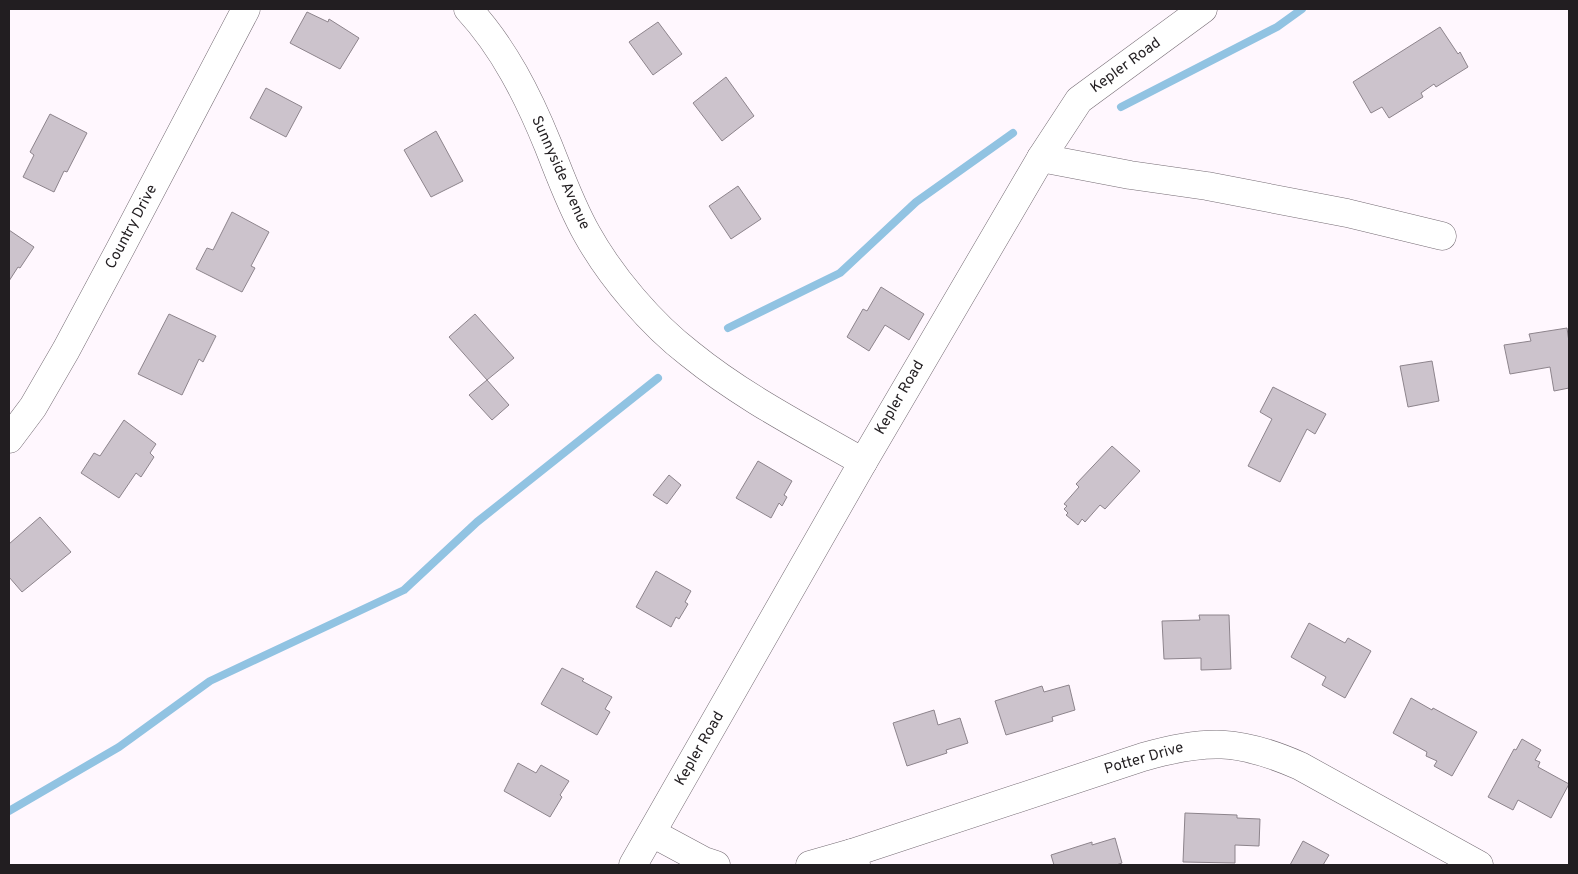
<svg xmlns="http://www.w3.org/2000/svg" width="1578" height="874" viewBox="0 0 1578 874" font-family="Overpass,sans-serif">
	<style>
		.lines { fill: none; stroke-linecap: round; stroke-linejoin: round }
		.stream { stroke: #91c3e2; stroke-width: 8 }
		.building { fill: #ccc3cc; stroke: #8d848c }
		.minor-casing { stroke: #756c74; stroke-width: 29 }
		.minor { stroke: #fff; stroke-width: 28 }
		.labels { text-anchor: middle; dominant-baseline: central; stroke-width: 4.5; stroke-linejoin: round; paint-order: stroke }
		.street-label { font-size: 15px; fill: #221e21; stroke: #fff }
	</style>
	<rect width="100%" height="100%" fill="#fff7fe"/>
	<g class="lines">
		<g class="stream">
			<path d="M1121,107l156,-80 25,-18"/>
			<path d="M728,328l112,-55 76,-71 97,-69"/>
			<path d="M9,811l110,-64 91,-66 194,-91 73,-68 181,-144"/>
		</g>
	</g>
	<g class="building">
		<path d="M307,12l21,10 1,-3 30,19 -19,31 -50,-26z"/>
		<path d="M658,22l24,32 -29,21 -24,-33z"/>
		<path d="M1440,27l18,27 2,-2 8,15 -32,20 -2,-3 -13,9 2,4 -34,21 -7,-11 -11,6 -18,-31z"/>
		<path d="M726,77l28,39 -32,25 -29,-38z"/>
		<path d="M266,88l36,19 -16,30 -36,-19z"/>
		<path d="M50,114l37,19 -20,39 -3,-1 -10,21 -31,-15 11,-22 -4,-3z"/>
		<path d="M436,131l27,50 -32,16 -27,-47z"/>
		<path d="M738,186l23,33 -30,20 -22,-33z"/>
		<path d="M232,212l37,20 -18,34 4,2 -13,24 -46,-23 11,-21 6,2z"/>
		<path d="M9,230l25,17 -14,21 -2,-1 -9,14z"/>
		<path d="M881,287l43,27 -15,26 -24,-15 -16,26 -22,-14 16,-28 4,2z"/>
		<path d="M169,314l47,22 -13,26 -4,-3 -17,36 -44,-21z"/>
		<path d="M475,314l39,44 -27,22 -38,-43z"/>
		<path d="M1567,328l2,14v46l-15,3 -4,-24 -40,7 -6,-29 27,-4 -2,-7z"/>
		<path d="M1432,361l7,40 -31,6 -8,-41z"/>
		<path d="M487,380l22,25 -17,15 -23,-25z"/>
		<path d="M1273,387l53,27 -11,20 -8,-5 -27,53 -32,-16 24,-47 -12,-7z"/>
		<path d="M124,420l32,24 -6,9 4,4 -13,20 -5,-4 -17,25 -38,-25 13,-20 6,3z"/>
		<path d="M1112,446l28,25 -35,38 -5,-4 -15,17 -3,-3 -4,6 -12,-10 2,-2 -4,-4 3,-3 -3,-2 15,-17 -3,-3z"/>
		<path d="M758,461l34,20 -8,14 3,2 -5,9 -3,-3 -8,15 -35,-20z"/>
		<path d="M669,475l12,10 -14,19 -14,-9z"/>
		<path d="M40,517l31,35 -49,40 -13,-15v-33z"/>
		<path d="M656,571l35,20 -6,11 3,2 -9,15 -3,-2 -5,10 -35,-20z"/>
		<path d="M1199,615h30l2,54 -30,1v-12l-37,1 -2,-38 38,-1z"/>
		<path d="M1309,623l36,20 3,-5 23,13 -26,47 -23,-13 4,-8 -35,-20z"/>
		<path d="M562,668l22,11 -2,2 30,16 -7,12 5,3 -13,23 -56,-31z"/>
		<path d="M1069,685l6,25 -23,7 1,4 -47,14 -11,-34 47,-15 2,6z"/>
		<path d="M1411,698l21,12 1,-2 44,24 -25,44 -18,-10 3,-5 -11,-5 1,-4 -34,-19z"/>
		<path d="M934,710l4,15 22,-7 8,25 -22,7 1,3 -40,13 -14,-43z"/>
		<path d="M1522,739l19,11 -6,10 5,2 -2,5 31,17 -18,34 -33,-18 -5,10 -25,-13 26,-48 2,1z"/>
		<path d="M518,763l18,10 5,-8 28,16 -9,14 2,2 -12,20 -46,-26z"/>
		<path d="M1185,813l52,2v3l23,1 -1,27 -24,-1v18l-52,-1z"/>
		<path d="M1115,838l7,25 -6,2h-62l-3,-10 41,-13v3z"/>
		<path d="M1303,841l26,14 -6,10h1h-34z"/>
	</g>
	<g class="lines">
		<g class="minor-casing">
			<g id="minor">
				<path d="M468,9c36,39 60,87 80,136 12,30 23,61 39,89 24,43 64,90 103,120 53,43 114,74 173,108"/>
				<path d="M1041,158l89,17 77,11 140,27 95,23"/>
				<path d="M9,439l24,-32 33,-57 53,-99 127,-242"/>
				<path d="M652,833l52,28 12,4"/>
				<path d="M852,853l291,-96c63,-18 96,-18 157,9l179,99"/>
				<path d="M633,865l230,-403 178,-304 38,-58 124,-91"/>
				<path d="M810,865l42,-12 4,12"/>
			</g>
		</g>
		<use href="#minor" class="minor"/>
	</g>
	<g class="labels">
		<g class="street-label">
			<text transform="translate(1126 66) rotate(-36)">Kepler Road</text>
			<text transform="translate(560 173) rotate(66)">Sunnyside Avenue</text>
			<text transform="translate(132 227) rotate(-62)">Country Drive</text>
			<text transform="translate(900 398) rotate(-60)">Kepler Road</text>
			<text transform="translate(700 749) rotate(-60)">Kepler Road</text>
			<text transform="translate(1144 759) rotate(-16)">Potter Drive</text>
		</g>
	</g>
	<rect width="1578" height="874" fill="none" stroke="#221e21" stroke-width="20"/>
</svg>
